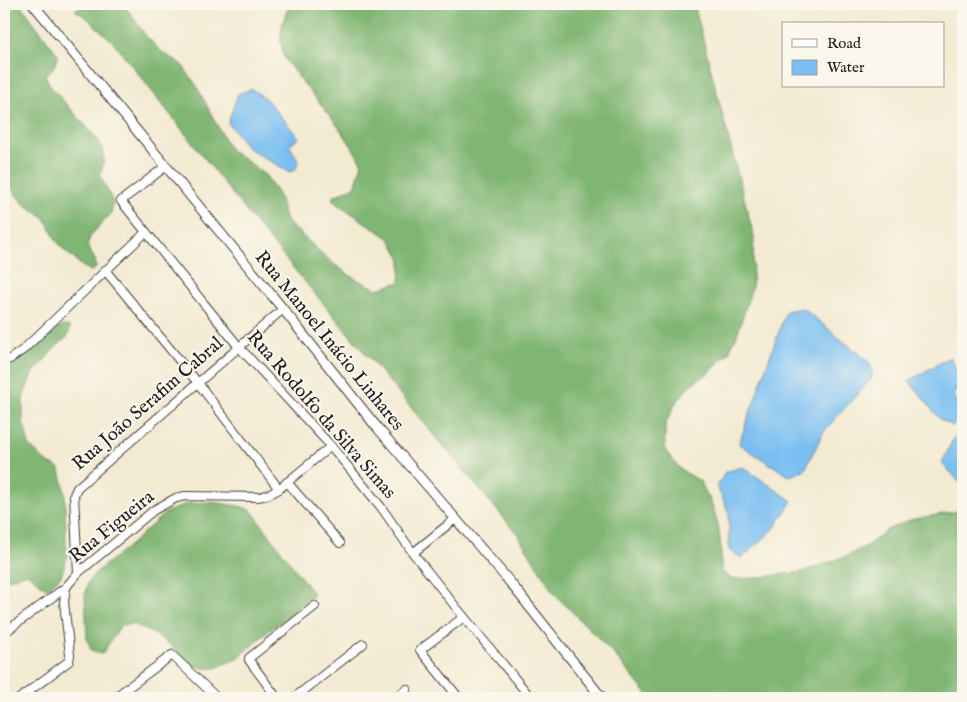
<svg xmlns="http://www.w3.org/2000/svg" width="967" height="702" viewBox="0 0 967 702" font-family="'IM FELL English',serif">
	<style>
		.forest { fill: #80b673; stroke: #4e6948 }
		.water { fill: #7abff1; stroke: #4b6e86 }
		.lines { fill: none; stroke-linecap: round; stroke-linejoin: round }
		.stream { stroke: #7abff1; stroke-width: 2 }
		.minor-casing { stroke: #3c3b37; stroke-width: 10 }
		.major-casing { stroke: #3c3b37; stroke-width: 11 }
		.minor { stroke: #fff; stroke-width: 8 }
		.major { stroke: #fff; stroke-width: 9 }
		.labels { text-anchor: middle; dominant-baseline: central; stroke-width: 4.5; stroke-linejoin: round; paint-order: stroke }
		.street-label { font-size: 19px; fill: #1c1c1c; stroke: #fbf7ec }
	</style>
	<rect width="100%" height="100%" fill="#fbf7ec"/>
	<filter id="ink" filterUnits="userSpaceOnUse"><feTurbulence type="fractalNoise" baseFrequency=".02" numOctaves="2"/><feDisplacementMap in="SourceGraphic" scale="10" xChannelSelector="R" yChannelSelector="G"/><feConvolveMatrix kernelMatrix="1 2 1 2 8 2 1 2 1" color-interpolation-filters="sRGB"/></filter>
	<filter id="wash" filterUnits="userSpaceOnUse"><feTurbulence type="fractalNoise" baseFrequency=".0096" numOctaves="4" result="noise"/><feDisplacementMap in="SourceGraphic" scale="20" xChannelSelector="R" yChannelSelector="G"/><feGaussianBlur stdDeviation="1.12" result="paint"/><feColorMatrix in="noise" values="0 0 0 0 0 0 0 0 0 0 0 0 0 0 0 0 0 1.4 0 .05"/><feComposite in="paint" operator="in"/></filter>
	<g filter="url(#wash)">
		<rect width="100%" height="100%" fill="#f3ead2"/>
		<g class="forest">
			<path d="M4,4h16l38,51 -4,12 -9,8 5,11 50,56c4,13 5,21 0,33l13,27 -2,12 -20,21 -4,10 8,15 1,8 -5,3 -9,-5 -18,-16 -8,-10 -11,-22 -21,-14 -8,-9 -12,-20z"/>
			<path d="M85,4h37l10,11 13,20 17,17 20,13 14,20 34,65 17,11 19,15 13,20 7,25 49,44 19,13 23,11 23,-7 1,-23 -11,-20 -57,-38v-5l22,-9 7,-23c-21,-40 -52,-70 -78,-106 -6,-20 -3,-36 6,-54h404l60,233 -2,50 -15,48 -9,19 -18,18 -20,13 -15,19 -10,21v25l15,19 20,12 11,21 7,22 3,24v23l10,8 22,-1 49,-6 45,-16 21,-11 19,-15 23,-10 53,-10v188h-313l-39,-47 -56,-56 -37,-60 -265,-315 -139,-177 -27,-25 -12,-8z"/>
			<path d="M963,292v62l-5,-11z"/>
			<path d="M64,326l6,1 -2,9 -15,14 -22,26 -8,22v23l6,24 16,16 15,8 5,24 1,50 2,11 -7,22 -14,13 -20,-16 -18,6 -5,3v-209l48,-42z"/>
			<path d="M210,502l29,4 12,4 63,85 -55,44 -21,19 -22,10h-13l-12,-4 -18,-17 -17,-12 -22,-11 -13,1 -19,29 -11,-4 -4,-12 -2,-43 3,-12 7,-10 34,-27 36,-33 21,-9z"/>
		</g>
		<g class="water">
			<path d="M252,89l14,10 33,39 -10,7 10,16 -4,9 -6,2 -41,-24 -20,-25 10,-29z"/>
			<path d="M803,308l68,56 1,14 -48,53 -20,40 -15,5 -50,-32 47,-133z"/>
			<path d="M950,357l9,18 1,11 3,5v10l-2,-1 -6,-11 -2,6 10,21 -10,10 -13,-7 -31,-38z"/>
			<path d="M963,432v54l-21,-23 11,-24z"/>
			<path d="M743,467l49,34 -19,29 -31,28 -13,-8v-37l-12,-26 8,-15z"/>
		</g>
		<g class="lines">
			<path class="stream" d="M960,4l3,3"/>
		</g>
	</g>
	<g filter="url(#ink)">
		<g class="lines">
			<g class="minor-casing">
				<g id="minor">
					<path d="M166,166l-45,35 118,146 92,99 50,61 32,46 42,53 76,92"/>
					<path d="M105,270l93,113 81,106"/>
					<path d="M4,361l6,-2 14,-10 122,-117"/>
					<path d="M287,482l53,61"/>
					<path d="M413,553l42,-34"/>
					<path d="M78,573l-4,-78 3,-7 206,-179"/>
					<path d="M4,633l62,-46 12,-14 76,-63 22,-12 9,-2 74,1 11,-3 9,-5 52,-43"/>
					<path d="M20,698l49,-37 1,-6 -6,-53 2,-15"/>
					<path d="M114,698l58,-43 45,43"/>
					<path d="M277,698l-28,-38v-2l66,-52"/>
					<path d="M294,698l69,-54"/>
					<path d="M395,698l12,-9"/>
					<path d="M459,698l-39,-48 44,-33"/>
				</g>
			</g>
			<g class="major-casing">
				<path id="major" d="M33,4l250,305 92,116 134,156 93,117"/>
			</g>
			<use href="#minor" class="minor"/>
			<use href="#major" class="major"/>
		</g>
	</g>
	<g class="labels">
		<g class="street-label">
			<text transform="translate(329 341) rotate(51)">Rua Manoel Inácio Linhares</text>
			<text transform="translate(148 404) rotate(-41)">Rua João Serafim Cabral</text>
			<text transform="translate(321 415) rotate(49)">Rua Rodolfo da Silva Simas</text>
			<text transform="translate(112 527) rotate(-39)">Rua Figueira</text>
		</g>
	</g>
	<rect width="967" height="702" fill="none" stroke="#fbf7ec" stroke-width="20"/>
	<rect x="782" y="22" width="162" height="65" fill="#fbf7ec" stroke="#a29f99"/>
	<rect x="792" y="39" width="25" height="8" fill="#ffffff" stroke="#a29f99"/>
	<text x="827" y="48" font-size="15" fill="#1c1c1c">Road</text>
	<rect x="792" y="60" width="25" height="15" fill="#7abff1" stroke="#a29f99"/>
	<text x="827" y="72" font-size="15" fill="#1c1c1c">Water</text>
</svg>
